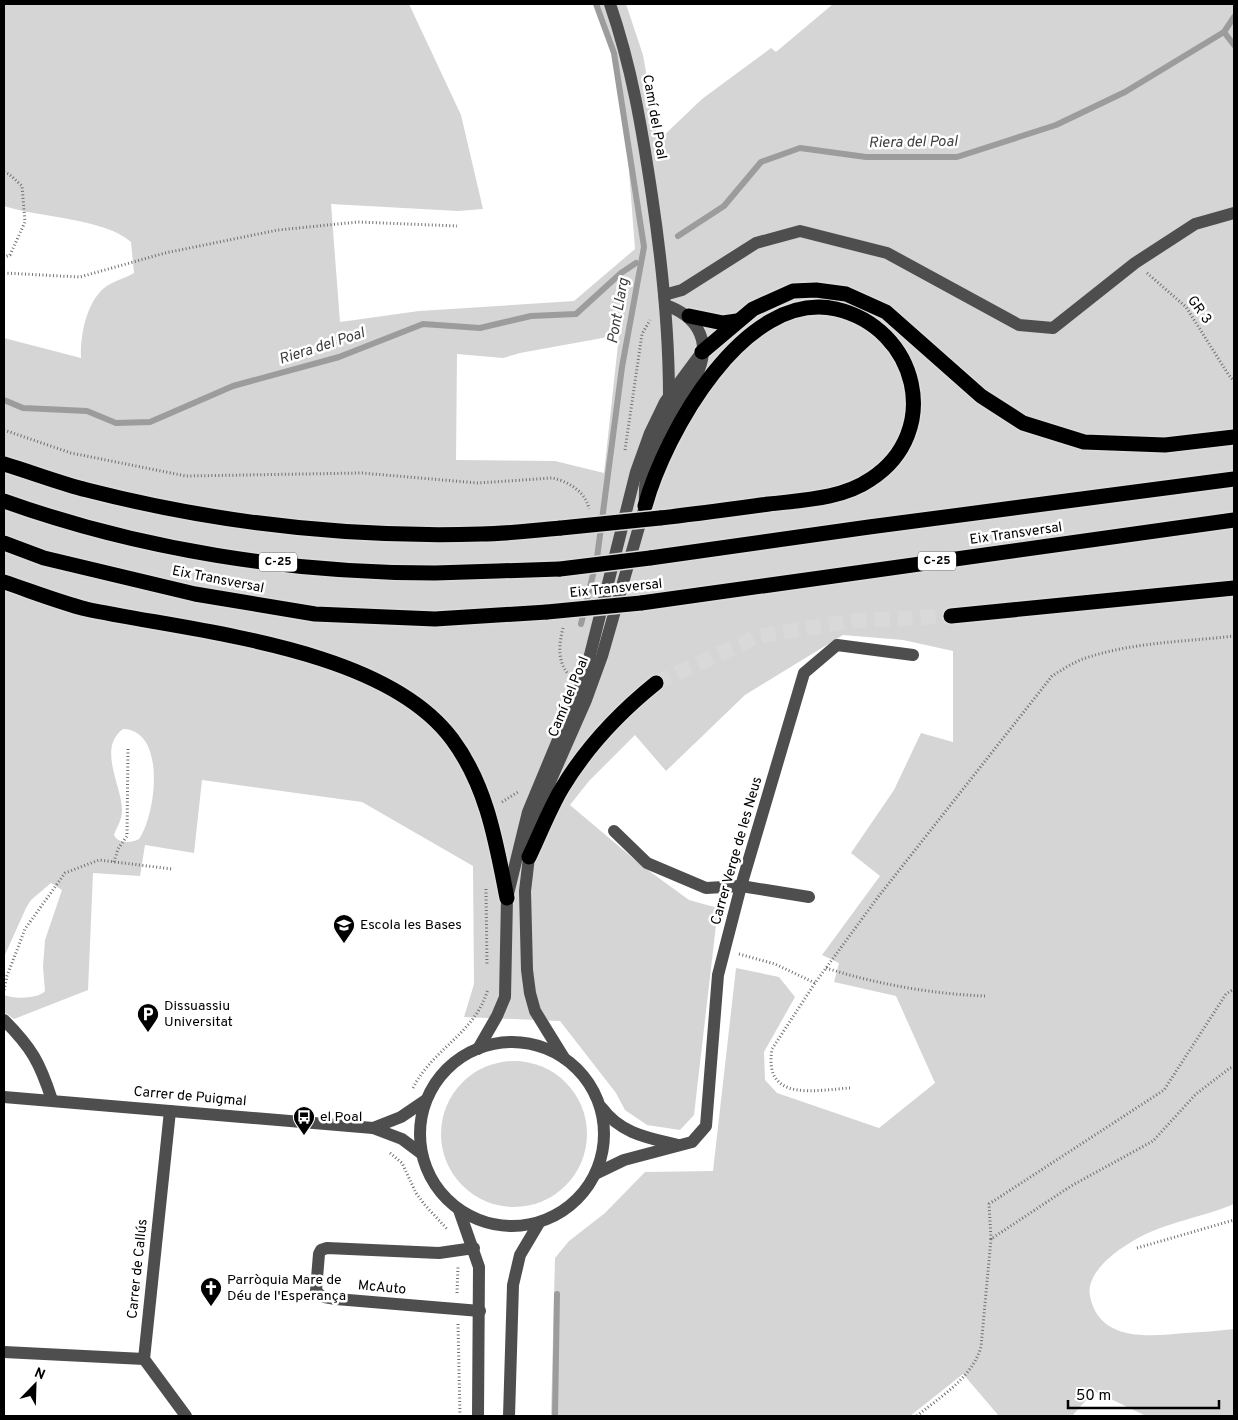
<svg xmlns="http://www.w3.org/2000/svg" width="1238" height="1420" viewBox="0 0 1238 1420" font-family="Overpass,sans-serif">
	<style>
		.green { fill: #d5d5d5; fill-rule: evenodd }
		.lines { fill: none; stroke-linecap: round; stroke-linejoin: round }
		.stream { stroke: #9c9c9c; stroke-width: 6 }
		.highway-tunnel { stroke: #d9d9d9; stroke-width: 15; stroke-dasharray: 15 8; stroke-linecap: butt }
		.highway-casing { stroke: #dbdbdb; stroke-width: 18 }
		.path { stroke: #707070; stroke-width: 3; stroke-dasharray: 1 2.5; stroke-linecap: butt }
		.minor { stroke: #4e4e4e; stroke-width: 12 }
		.highway { stroke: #000; stroke-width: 15 }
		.highway-bridge-casing { stroke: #dbdbdb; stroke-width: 18; stroke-linecap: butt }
		.highway-bridge { stroke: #000; stroke-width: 15 }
		.labels { text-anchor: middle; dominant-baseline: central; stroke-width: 5; stroke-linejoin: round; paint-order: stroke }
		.shield { fill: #fff; stroke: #4c4c4c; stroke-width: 1 }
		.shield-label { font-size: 12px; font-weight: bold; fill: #000 }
		.street-label { font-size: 14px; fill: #000; stroke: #fff }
		.poi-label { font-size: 14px; fill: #000; stroke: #fff; text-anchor: start }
		.water-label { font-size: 15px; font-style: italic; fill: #3d3d3d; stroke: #fff }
	</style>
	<rect width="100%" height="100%" fill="#fff"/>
	<g class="green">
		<path d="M4,4h405l52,111 22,94 -25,2 -127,-7 9,118 79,-11 155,-10 61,-52 -8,-104 -14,-92 -18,-49h31l17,51 15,86 44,-42 69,-51 5,4 57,-48h401v1200c-36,15 -76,19 -109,42 -16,10 -39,30 -35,50 9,47 61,40 95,37 17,-1 33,-2 49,-4v87h-88l-52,-25 -22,25h-73l-36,-42 -53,42h-359l4,-158 14,-17 36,-28 40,-41 68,-1 23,-203 43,9 16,20 -31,55 1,28 12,13 102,35 56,-45 -39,-87 -62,-14 5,-19 -17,-8 58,-79 -29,-23 43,-63 27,-57 32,9v-91l-50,-11 -60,-5 -98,60 -79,76 -31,-36 -46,46 -19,24 71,60 48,35 29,8 -24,207 -14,15 -33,-5 -22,-15 -9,-17 -56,-72 -96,-4 10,-33 -1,-118 -111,-64 -160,-22 -8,73 -49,-8 -5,31 -47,-3 -5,117 -74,29 -10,-7v-17c10,4 34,4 41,-4l-2,-24 2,-27 17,-50 -11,-7 -20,17 -5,8 -22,49v-619l77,20c-1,-21 5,-54 22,-69 9,-8 21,-10 31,-16l-3,-31c-27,-24 -91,-24 -127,-36zM619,335l-15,138 -49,-12 -99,-1 1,-106 46,4 17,-5zM123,729c44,1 33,86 16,110 -8,4 -21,5 -25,-4 3,-9 8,-14 8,-25 0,-24 -25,-62 1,-81z"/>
		<circle cx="514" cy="1134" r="73"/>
	</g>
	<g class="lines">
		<g class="stream">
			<path d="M1224,32l10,13"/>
			<path d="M678,236l46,-30 37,-44 39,-14 66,9h91l99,-32 69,-33 99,-60 10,-15"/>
			<path d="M4,400l19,8 64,3 29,12 34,-1 83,-36 106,-29 84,-33 57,4 51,-12 45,-2 45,-41 15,-10"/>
			<path d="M581,624l16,-66 25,-191 22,-120 -30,-194 -18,-49"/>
			<path d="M555,1416l2,-122"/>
		</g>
		<path class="highway-tunnel" d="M656,683l100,-46 96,-16 99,-5"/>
		<g class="highway-casing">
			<g id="highway">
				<path d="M689,316l34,7 14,-2"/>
				<path d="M702,352l51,-43 40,-18 23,-1 30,4 40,18 95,84 42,27 61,19 81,3 69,-8"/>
				<path d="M4,464c27,8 55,19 83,26 129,33 262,48 394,44 27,0 53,-4 80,-6"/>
				<path d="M4,501c137,49 286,72 431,72 42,-1 83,-3 125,-4"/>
				<path d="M645,506c20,-72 99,-217 191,-197 82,19 107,123 35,170 -29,20 -68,21 -102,25 -37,5 -73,10 -109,14"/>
				<path d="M4,543l40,15 151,36 120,20 120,5 112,-7"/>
				<path d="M650,558l219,-31 365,-48"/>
				<path d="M4,582c27,9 55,20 82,27 107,23 297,37 366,130 35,47 44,103 55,159"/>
				<path d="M641,603l593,-83"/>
				<path d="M951,616l283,-28"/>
				<path d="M529,857c11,-23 20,-47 33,-69 24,-40 58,-76 94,-105"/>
			</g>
		</g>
		<g class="path">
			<path d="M4,172l5,2 13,12 3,36 -15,33 -6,2"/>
			<path d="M4,273l76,4 85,-24 113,-23 80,-8 99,4"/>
			<path d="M1147,273l39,34 42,67 6,7"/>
			<path d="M4,430l67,23 115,23 176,-3 116,10 74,-5c16,3 34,14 37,31"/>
			<path d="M625,450l17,-116 8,-14"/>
			<path d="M563,628c-4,16 -6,32 5,46"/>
			<path d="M502,802l16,-10"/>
			<path d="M114,862l4,-13 9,-13 1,-87"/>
			<path d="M486,889l1,76"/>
			<path d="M739,954l36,10 40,19"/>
			<path d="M826,968c50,16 106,26 159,28"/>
			<path d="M4,990l3,-14 18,-47 40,-56 34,-13 73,9"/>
			<path d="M413,1088c20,-40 62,-54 75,-99"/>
			<path d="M850,1088c-34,2 -87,15 -78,-39l43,-66 63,-86 174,-221c10,-6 20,-13 31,-17 48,-17 101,-17 151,-23"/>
			<path d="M390,1153l12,10 14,30 8,11 23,25"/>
			<path d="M991,1239l-2,-35 175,-114 62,-96 8,-5"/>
			<path d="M1137,1248l97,-28"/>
			<path d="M457,1293l1,-26"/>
			<path d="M458,1324l2,92"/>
			<path d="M917,1416c24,-20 55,-38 64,-69l10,-108 80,-53 82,-45 43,-47 34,-26 4,-1"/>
		</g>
		<g class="minor">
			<path d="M610,4c22,64 32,125 42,192 10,67 17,134 17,201"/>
			<path d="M664,295l18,-5 74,-47 44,-12 87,22 132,72 34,3 82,-65 60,-39 39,-11"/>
			<path d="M614,831l33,32 59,25 35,-2 68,11"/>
			<path d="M4,1020c28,28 36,43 48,80"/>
			<circle cx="512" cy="1134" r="92"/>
			<path d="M478,1049l19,-33 8,-19 2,-99 21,-86 57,-137 51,-203 14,-39 15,-31 34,-46"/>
			<path d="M564,1058l-29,-47 -5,-18 -3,-23 -2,-79 4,-34 13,-57 44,-100 16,-44 43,-150c-1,-21 1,-37 9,-56 6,-15 14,-30 22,-44 7,-12 18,-23 23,-36 12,-32 -4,-55 -34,-65"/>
			<path d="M4,1097l369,31 29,11 20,15"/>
			<path d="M602,1108c19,26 47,30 76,37"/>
			<path d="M170,1111l-26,248 42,57"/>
			<path d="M373,1128l28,-11 25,-17"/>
			<path d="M597,1173l27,-13 68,-18 14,-16 12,-151 23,-89 63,-213 33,-28 76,10"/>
			<path d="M459,1210l20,57 -1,149"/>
			<path d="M474,1248l-35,5 -112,-5 -6,2 -2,4 -3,36c4,8 12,8 20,9l144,12"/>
			<path d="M4,1352l140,7"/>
			<path d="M509,1416l4,-131 7,-30 19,-32"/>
		</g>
		<use href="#highway" class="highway"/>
		<g class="highway-bridge-casing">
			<g id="highway-bridge">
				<path d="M561,528l99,-10"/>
				<path d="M560,569l90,-11"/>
				<path d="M547,612l94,-9"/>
			</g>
		</g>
		<use href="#highway-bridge" class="highway-bridge"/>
	</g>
	<defs>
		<g id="school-pin" transform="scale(1.125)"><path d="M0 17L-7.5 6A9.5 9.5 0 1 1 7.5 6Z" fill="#000" stroke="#fff"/><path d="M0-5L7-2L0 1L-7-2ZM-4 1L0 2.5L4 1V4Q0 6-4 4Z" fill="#fff"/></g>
		<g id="parking-pin" transform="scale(1.125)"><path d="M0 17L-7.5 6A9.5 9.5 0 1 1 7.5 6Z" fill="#000" stroke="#fff"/><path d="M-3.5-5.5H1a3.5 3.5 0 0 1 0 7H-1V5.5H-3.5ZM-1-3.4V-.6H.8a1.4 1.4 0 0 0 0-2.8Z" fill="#fff"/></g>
		<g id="bus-pin" transform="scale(1.125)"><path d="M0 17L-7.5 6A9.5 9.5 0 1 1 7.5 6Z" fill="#000" stroke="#fff"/><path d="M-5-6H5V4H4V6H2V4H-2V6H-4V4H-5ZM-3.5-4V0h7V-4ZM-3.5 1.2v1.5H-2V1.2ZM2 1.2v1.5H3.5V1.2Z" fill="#fff"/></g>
		<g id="church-pin" transform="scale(1.125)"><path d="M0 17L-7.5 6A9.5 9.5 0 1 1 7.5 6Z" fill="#000" stroke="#fff"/><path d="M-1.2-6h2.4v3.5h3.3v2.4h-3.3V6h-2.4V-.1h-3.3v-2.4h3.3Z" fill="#fff"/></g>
	</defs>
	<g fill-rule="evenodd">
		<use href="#school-pin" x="344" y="925"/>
		<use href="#parking-pin" x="148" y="1014"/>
		<use href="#bus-pin" x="304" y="1117"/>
		<use href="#church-pin" x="211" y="1288"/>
	</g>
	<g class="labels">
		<g class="shield">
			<rect x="918" y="551.5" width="38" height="19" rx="4"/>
			<rect x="259" y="552.5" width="38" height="19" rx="4"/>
		</g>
		<g class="shield-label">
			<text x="937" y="561">C-25</text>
			<text x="278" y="562">C-25</text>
		</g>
		<g class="street-label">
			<text transform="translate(654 117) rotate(80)">Camí del Poal</text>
			<text transform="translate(1199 310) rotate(54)">GR 3</text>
			<text transform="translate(1016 534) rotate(-8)">Eix Transversal</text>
			<text transform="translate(218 580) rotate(11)">Eix Transversal</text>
			<text transform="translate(616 589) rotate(-6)">Eix Transversal</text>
			<text transform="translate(569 697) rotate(-68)">Camí del Poal</text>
			<text transform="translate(737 851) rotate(-74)">Carrer Verge de les Neus</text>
			<text transform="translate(190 1097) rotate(5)">Carrer de Puigmal</text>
			<text transform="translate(138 1269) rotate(-84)">Carrer de Callús</text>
			<text transform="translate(382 1288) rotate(5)">McAuto</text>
		</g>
		<g class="poi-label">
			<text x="360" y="925">Escola les Bases</text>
			<text x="164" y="1006">Dissuassiu<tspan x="164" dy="16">Universitat</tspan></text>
			<text x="320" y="1117">el Poal</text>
			<text x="227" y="1280">Parròquia Mare de<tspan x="227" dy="16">Déu de l'Esperança</tspan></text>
		</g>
		<g class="water-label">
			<text transform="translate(913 143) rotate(-1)">Riera del Poal</text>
			<text transform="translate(619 311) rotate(-80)">Pont Llarg</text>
			<text transform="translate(322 347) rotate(-18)">Riera del Poal</text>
		</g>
	</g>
	<rect width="1238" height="1420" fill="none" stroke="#000000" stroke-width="10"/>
	<g transform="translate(35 1385) rotate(23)" stroke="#ffffff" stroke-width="4" paint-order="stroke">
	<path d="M0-4L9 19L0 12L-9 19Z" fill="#000000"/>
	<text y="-8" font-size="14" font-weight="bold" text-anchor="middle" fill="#000000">N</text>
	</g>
	<path d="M1068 1400v8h151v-8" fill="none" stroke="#000000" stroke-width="2.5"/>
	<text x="1076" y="1400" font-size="15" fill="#000000" stroke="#ffffff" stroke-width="4" paint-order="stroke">50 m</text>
</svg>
